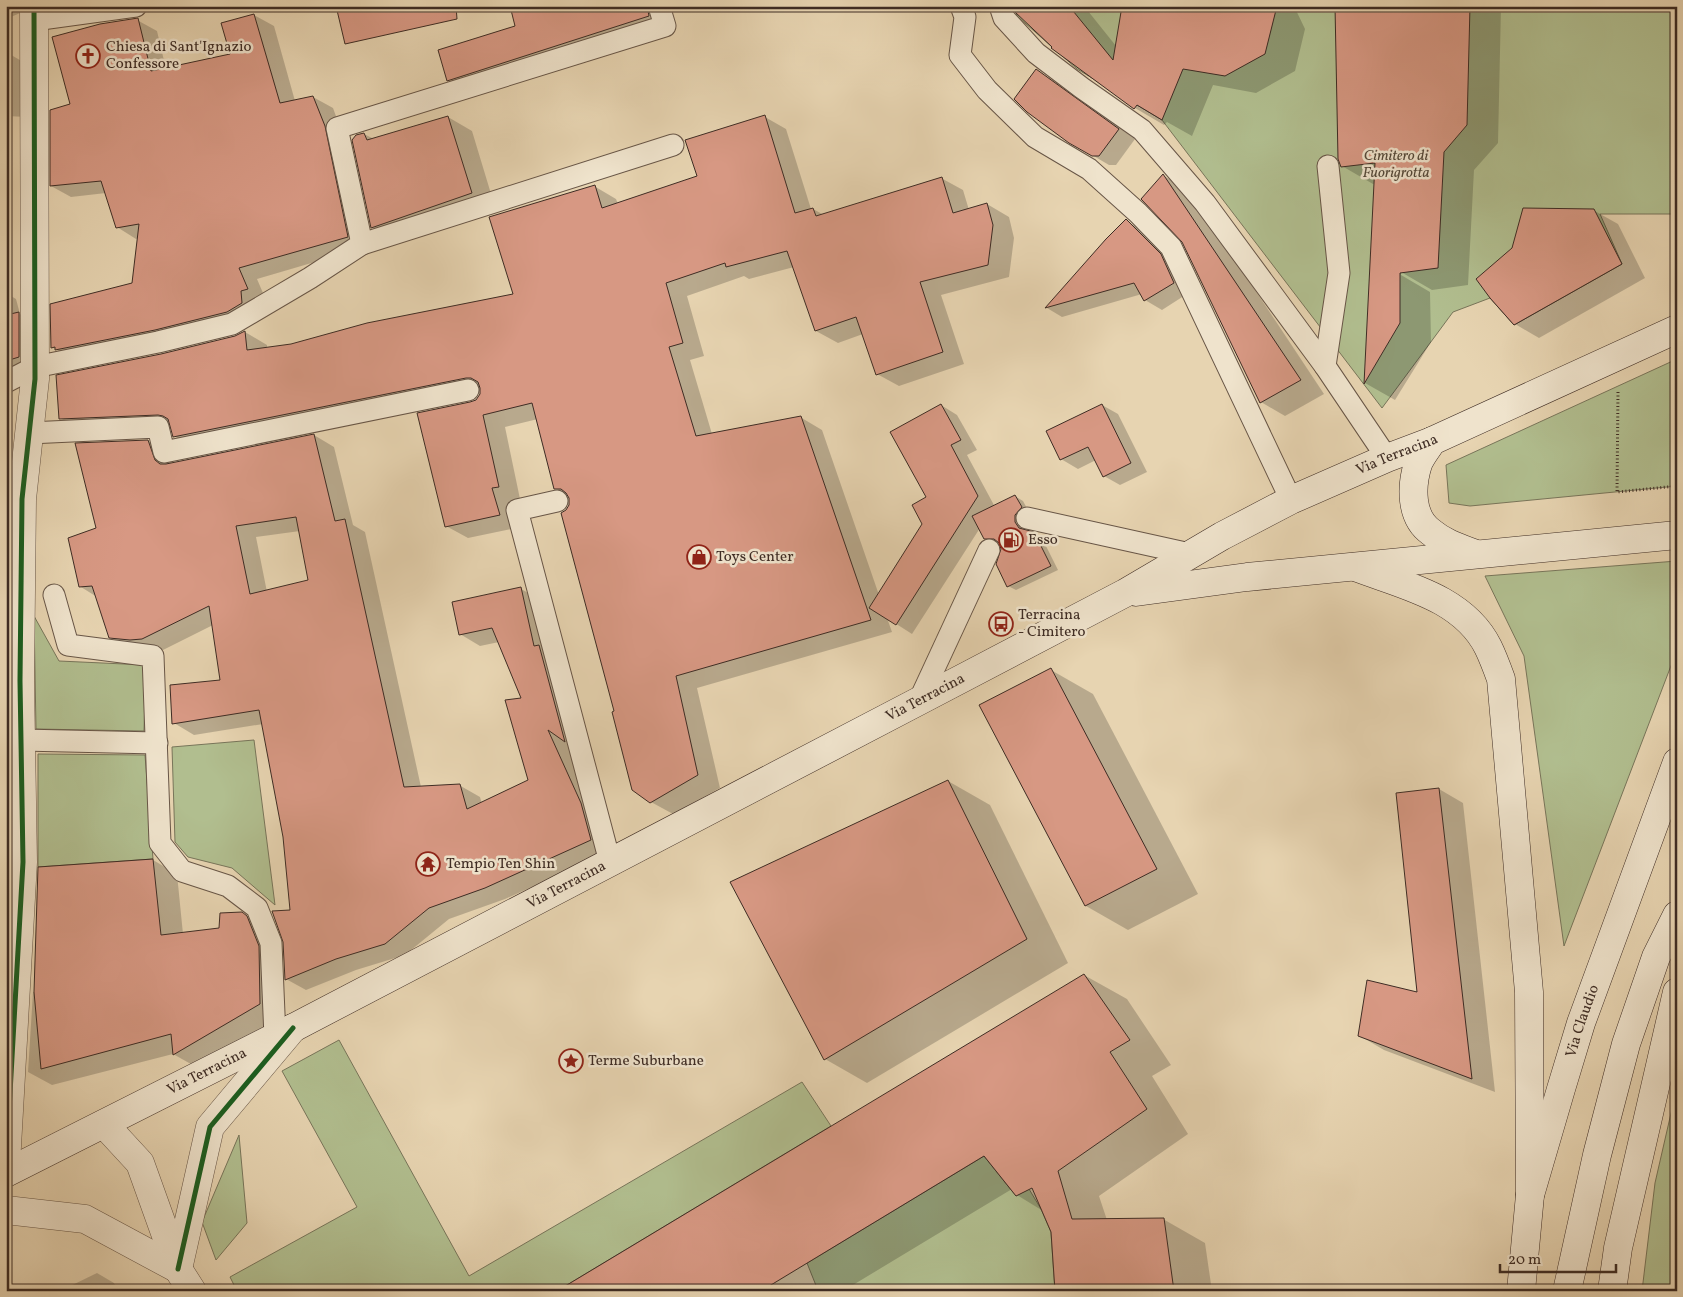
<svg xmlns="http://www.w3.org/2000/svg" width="1683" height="1297" viewBox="0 0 1683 1297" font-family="Vollkorn,serif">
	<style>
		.green { fill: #b1be8f; stroke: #78755a }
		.shadow { fill: #0003; fill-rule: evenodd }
		.building { fill: #d79883; stroke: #3e2c24; fill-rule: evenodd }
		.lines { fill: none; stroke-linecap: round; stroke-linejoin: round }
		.lane-casing { stroke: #685647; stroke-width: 23 }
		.street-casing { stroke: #685647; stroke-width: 29 }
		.secondary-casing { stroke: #3e2c24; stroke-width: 29 }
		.path { stroke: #3e2c24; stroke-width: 3; stroke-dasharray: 1 2.5; stroke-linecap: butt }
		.lane { stroke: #efe3cc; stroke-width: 21 }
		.street { stroke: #efe3cc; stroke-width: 28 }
		.secondary { stroke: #efe3cc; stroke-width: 28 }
		.cycleway-casing { stroke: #efe3cc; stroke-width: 8 }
		.cycleway { stroke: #1b5e20; stroke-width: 5 }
		.labels { text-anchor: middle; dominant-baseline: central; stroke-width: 5; stroke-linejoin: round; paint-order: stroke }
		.poi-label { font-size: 15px; fill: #3e2c24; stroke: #efe3cc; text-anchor: start }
		.park-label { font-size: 15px; font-style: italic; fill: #554939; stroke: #efe3cc }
		.street-label { font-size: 15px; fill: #3e2c24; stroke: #efe3cc }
	</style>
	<rect width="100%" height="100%" fill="#e7d4b1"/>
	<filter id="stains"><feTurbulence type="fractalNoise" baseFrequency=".004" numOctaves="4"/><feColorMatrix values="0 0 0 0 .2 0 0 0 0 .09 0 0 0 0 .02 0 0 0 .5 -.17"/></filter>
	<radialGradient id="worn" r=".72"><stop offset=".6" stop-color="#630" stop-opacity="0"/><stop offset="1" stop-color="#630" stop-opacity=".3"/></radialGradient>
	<g class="green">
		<path d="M1014,6h663v208h-77l22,50 -108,61 -24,-27 -37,14 -71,96 -220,-288 -85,-51 -60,-53z"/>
		<path d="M1677,359v127l-207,20 -21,-3 -3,-38z"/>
		<path d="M1677,561v89l-113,296 -40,-290 -39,-80z"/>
		<path d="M34,616l25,45 87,4 -2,66 -108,-2z"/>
		<path d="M254,740l21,165 -43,-37 -44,-11 -13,-15 -3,-95z"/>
		<path d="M38,754l107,1 8,104 -115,8z"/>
		<path d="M339,1040l130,236 333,-194 29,44 -274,165h-320l-7,-14 127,-70 -75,-136z"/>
		<path d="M1677,1087v204h-35l13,-108z"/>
		<path d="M239,1135l8,88 -31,37 -14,-38z"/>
		<path d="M984,1156l32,40 13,-7 12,20 10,23 4,59h-220l-18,-3 -10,-25z"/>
	</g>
	<g class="shadow">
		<path d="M6,6h17l2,5 -19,8z"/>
		<path d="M511,6h159l-4,20 -200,64 -17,-10 68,-54z"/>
		<path d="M1015,6h69l32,40 7,-40h171l11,23 -10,42 -39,22 -43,-8 -21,51 -25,-14 -3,3 -29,-17 -45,-31 -38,-29 2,-2z"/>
		<path d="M1336,6h165l-3,137 -24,27 -6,115 -36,5 -31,-18v3l29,17 1,50 -36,58 -30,-17 11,-200 -3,1 -31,-18z"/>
		<path d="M254,15l20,11 21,75 18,-4 20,11 11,30 22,109 -109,32 9,21 -5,14 -190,44 -19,-11 82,-63 5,-46 -3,1 -19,-12 -11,-34 -35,4 -20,-11 21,-81 65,-85 20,11 9,38 66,-14 -10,-31z"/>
		<path d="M6,52l19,11 2,54 -21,-1z"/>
		<path d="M1036,70l16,10 83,59 -19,26h-7l-39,-23z"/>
		<path d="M448,117l24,14 23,76 -99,34 -24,-14 -8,-93 10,5z"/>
		<path d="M765,117l21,12 25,80h2l11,6 117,-37 22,12 6,20 18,-6 22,13 5,21 -5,39 -68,18 23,69 -65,22 -22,-12 -14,-40 -25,9 -22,-12 -22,-64 -45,12 -5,-3 -57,20 17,60 -14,4 22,74 88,-17 22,13 57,165 45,-71 17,-119 16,10 20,35 -10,5 28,52 20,-11 8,5 6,11 -7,7 1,9 2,3 17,7 16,32 -42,20 -8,-4 -7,-44 -8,1 -8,-5 -5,-10 -68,106 -25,-16 5,14 -195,56 23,100 -47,26 -22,-12 -36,-90 -48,-201 3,-5v-10l-15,-8 -17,-69 -33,8 15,72 -7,1 8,27 -53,11 -22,-12 31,-125 4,-6v-4l-285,58 -22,-13 -3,-9 -89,4 -22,-13 101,-63 74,-18 10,-5 22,13v3l24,-3 224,-50 79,-109 22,13 2,5 80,-27z"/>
		<path d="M1164,176l24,13 136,205 -39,22 -24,-14 -78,-161z"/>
		<path d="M1593,210l25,14 27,54 -106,60 -24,-14z"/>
		<path d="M1126,221l16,9 35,35 13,27 -28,18 -17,-10 -3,-6 -80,23 -15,-9 60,-68z"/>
		<path d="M6,293l10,6 4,15 20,11v44l-34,10z"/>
		<path d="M1102,405l16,9 29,58 -27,13 -16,-9 -8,-16 -18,9 -17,-10z"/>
		<path d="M314,435l20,12 19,78 12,7 56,255 38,-2 21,12 2,7 48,-23 -8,-82 -23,-57 -19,4 -20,-12 61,-45 20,11 70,251 -106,48 -56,20 -44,36 -49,15 -50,20 -20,-11 6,-68 -8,-74 -21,-113 -69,11 -20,-12 47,-42 -8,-56 -50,25 -13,1 -19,-2 -21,-12 -13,-40 -16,-10 -12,-48 29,-10 50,-88 20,12 4,11zM300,531l10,50 -43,11 -11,-55z"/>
		<path d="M6,498l14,39 -14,6z"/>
		<path d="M6,583l20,44v12l-20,7z"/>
		<path d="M1051,670l42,24 105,200 -70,36 -42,-24 -105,-200z"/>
		<path d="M6,709l25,15 -1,148 -24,-5z"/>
		<path d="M948,781l42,24 78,158 -201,120 -42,-24z"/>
		<path d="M1439,789l24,14 32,289 -111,-42 -24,-14 59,-42 -22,-200z"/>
		<path d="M153,860l24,14 6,60 37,-5 21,-16 25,14 18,91 -86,50 -25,-14 -121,31 -24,-13 5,-80h2l5,-124z"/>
		<path d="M1084,975l43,24 44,66 -19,11 36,58 -89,62 8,24 56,-1 42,24 7,48h-155l-5,-60 -9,-20 -26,-16 -5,-6 -169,102h-283z"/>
		<path d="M97,1273l17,10 4,8h-58z"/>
	</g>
	<g class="building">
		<path d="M336,6h120l1,13 -112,25z"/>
		<path d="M510,6h137l2,10 -202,65 -9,-31 77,-24z"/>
		<path d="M1013,6h56l44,54 9,-54h155l-12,48 -40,22 -42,-7 -21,51 -25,-15 -3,4 -83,-61 1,-1 -37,-35z"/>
		<path d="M1335,6h135l-3,119 -23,27 -6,116 -38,5v50l-36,61 11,-221 -34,4 -3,-8z"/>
		<path d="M254,14l26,89 33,-7 12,30 23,111 -109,31 9,21 -7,2 1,12 -15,9 -72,18 -100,20v-3l-4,1 -1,-44 82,-21 7,-59 -23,4 -15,-47 -51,5v-76l20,-6 -18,-67 48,-13 38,-6 13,53 79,-17 -9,-31z"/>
		<path d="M1036,69l83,60 -20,27h-7l-23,-13 -42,-31 -13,-13z"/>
		<path d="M765,115l30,98 18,-5 3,8 126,-39 11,36 34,-10 6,22 -5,40 -68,17 23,70 -67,23 -20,-58 -41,14 -28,-80 -61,16 -1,-4 -59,20 17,60 -14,4 27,89 105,-20 70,204 -195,56 22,99 -48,28 -18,-13 -20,-78 2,-1 -53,-198 5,-3 3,-5v-7l-3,-5 -5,-4h-7l-22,-86 -49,12 16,72 -7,1 8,27 -55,12 -28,-114 53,-11 6,-2 4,-6v-6l-2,-6 -7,-4h-5l-293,59 -5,-18 -5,-3 -5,-1 -99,4 -3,-44 105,-21 74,-18 10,-5 2,19 44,-6 76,-21 146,-29 -24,-77 106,-32 7,23 95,-32 -12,-36z"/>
		<path d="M448,116l24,77 -101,35 -19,-88 4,-5 8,-2 3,7z"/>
		<path d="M1163,174l138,206 -41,23 -78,-161 -41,-43z"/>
		<path d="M1523,208l71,1 28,55 -108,61 -24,-27 -14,-19 36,-31z"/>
		<path d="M1126,219l35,35 13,29 -30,18 -10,-18 -89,25 61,-69z"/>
		<path d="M19,312v45l-13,4v-46z"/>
		<path d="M941,404l20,36 -10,5 27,51 -82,129 -27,-17 53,-84 -10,-19 14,-8 -36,-65z"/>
		<path d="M1102,404l29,59 -28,14 -15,-30 -28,13 -14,-29z"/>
		<path d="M314,434l21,87 10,-2 59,268 56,-3 7,25 61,-29 -23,-80 16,-2 -29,-70 -33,7 -7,-33 69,-15 13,59 5,-1 26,97 -17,-12 33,73 10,37 -106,48 -56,20 -44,36 -49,15 -51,21 -2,-38 -11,-31 18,-1 -7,-73 -24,-127 -87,14 -2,-39 50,-5 -11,-74 -67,33 -12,1 -21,-2 -17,-52 -13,1 -11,-49 28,-10 -21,-85 73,-3 7,20 5,4h6zM296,517l12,63 -58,14 -14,-68z"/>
		<path d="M1015,495l7,12 -7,8v7l4,6 15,4 17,34 -44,21 -11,-23 5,-15 -2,-6 -5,-4h-10l-12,-23z"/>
		<path d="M1051,668l106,201 -72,37 -106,-201z"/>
		<path d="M948,780l79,159 -203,121 -94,-178z"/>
		<path d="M1439,788l33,291 -114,-43 9,-56 50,12 -21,-199z"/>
		<path d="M153,859l8,76 58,-7 1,-15 22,-1 5,4 12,30 1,58 -87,51 -2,-21 -130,35 -7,-77 4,-125z"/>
		<path d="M1084,974l46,66 -20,12 37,57 -89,62 14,48 92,-1 10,73h-119l-4,-59 -19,-44 -16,8 -32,-40 -223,135h-204z"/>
	</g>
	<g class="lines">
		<g class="lane-casing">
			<g id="lane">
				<path d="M961,6l4,11 -5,38 27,35 48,47 54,32 49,44 33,34 120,253"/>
				<path d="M1000,6l4,12 32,35 46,35 60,42 63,73 120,163 62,92"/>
				<path d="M34,20l102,-14"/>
				<path d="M362,244l311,-99"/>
				<path d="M1325,366l14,-93 -11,-107"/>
				<path d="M6,382l29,-15 123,-25 74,-18 78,-46 52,-34 -25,-116 328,-102 -6,-20"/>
				<path d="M29,433l129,-6 6,25 304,-62"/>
				<path d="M557,501l-40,9 93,352"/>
				<path d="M1027,518l163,36"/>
				<path d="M54,595l14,50 85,11 7,187 22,28 46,15 29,22 14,35 4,94"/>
				<path d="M919,701l70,-151"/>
				<path d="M21,740l136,3"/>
			</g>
		</g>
		<g class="street-casing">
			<g id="street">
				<path d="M104,1124l36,39 38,106 14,22"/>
				<path d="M6,1164l17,-302 -3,-181 2,-182 13,-120 -1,-373"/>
				<path d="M6,1210l79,9 93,50"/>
				<path d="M178,1269l32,-142 83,-99"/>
			</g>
		</g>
		<g class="secondary-casing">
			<g id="secondary">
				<path d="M1432,441c-4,7 -11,15 -14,23 -7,22 -8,53 13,68 13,11 29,16 45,22"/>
				<path d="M1355,567c47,18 108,30 133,80 5,10 9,21 13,32l28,313 1,203"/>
				<path d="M1136,592l111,-15 430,-42"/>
				<path id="s1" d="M6,1173l287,-145 626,-327 206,-108 97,-57 69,-36 96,-42 45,-17 245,-112"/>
				<path id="s2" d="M1521,1291l9,-96 31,-106 20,-66 96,-261"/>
				<path d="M1567,1291l30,-136 29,-111 30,-87 21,-42"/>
				<path d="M1612,1291l6,-43 59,-256"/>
			</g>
		</g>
		<path class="path" d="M1618,392l-1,100 60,-6"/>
		<use href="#lane" class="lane"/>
		<use href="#street" class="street"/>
		<use href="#secondary" class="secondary"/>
		<g class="cycleway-casing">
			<g id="cycleway">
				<path d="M6,1164l17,-302 -3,-181 2,-182 13,-120 -1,-373"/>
				<path d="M178,1269l32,-142 83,-99"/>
			</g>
		</g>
		<use href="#cycleway" class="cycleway"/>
	</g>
	<defs>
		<g id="church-ring" transform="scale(1.25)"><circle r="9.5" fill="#efe3cc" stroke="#8f2418" stroke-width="1.5"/><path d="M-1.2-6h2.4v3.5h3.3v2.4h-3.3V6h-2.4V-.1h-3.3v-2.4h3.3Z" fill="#8f2418"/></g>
		<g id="fuel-ring" transform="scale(1.25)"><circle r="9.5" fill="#efe3cc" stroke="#8f2418" stroke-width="1.5"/><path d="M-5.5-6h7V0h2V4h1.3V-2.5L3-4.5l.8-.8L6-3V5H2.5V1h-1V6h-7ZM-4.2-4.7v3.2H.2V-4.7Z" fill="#8f2418"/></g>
		<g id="shop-ring" transform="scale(1.25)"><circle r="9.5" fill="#efe3cc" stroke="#8f2418" stroke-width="1.5"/><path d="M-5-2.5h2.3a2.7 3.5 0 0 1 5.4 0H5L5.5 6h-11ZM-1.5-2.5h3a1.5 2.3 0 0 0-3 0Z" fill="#8f2418"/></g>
		<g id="bus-ring" transform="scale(1.25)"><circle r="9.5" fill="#efe3cc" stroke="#8f2418" stroke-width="1.5"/><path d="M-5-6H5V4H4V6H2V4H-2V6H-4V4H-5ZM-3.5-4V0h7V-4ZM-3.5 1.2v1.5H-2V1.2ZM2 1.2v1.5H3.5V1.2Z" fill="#8f2418"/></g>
		<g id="temple-ring" transform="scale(1.25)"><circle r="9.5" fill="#efe3cc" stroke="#8f2418" stroke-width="1.5"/><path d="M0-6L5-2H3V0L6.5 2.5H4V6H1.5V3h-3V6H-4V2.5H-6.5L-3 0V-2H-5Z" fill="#8f2418"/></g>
		<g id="sight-ring" transform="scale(1.25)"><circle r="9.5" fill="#efe3cc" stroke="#8f2418" stroke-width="1.5"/><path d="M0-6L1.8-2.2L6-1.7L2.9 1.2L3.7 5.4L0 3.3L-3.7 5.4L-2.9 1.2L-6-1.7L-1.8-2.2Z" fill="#8f2418"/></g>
	</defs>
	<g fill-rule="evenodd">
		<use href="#church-ring" x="88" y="56"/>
		<use href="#fuel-ring" x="1011" y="540"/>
		<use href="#shop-ring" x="699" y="557"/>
		<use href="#bus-ring" x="1001" y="624"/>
		<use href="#temple-ring" x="428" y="864"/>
		<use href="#sight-ring" x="571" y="1061"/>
	</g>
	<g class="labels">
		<g class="poi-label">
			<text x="106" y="47">Chiesa di Sant'Ignazio<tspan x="106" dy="17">Confessore</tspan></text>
			<text x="1028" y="540">Esso</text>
			<text x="716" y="557">Toys Center</text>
			<text x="1018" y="615">Terracina<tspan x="1018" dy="17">- Cimitero</tspan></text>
			<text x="446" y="864">Tempio Ten Shin</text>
			<text x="588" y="1061">Terme Suburbane</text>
		</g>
		<g class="park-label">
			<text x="1396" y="156">Cimitero di<tspan x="1396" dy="17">Fuorigrotta</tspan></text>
		</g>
		<g class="street-label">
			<text stroke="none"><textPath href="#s1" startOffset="1566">Via Terracina</textPath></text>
			<text stroke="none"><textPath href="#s1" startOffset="1035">Via Terracina</textPath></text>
			<text stroke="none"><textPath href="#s1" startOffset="630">Via Terracina</textPath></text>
			<text stroke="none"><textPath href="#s2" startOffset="278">Via Claudio</textPath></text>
			<text stroke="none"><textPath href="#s1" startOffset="225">Via Terracina</textPath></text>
		</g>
	</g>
	<rect width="1683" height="1297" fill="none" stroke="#e7d4b1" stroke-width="25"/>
	<rect x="8" y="8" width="1668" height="1282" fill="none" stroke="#3e2c24" stroke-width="2.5"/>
	<rect x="12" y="12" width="1658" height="1272" fill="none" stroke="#3e2c24"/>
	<path d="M1500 1264v8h116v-8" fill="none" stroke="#3e2c24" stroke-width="2.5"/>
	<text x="1508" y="1264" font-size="15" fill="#3e2c24" stroke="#efe3cc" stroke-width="4" paint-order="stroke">20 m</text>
	<rect width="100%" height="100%" filter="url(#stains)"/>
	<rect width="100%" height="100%" fill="url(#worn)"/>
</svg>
